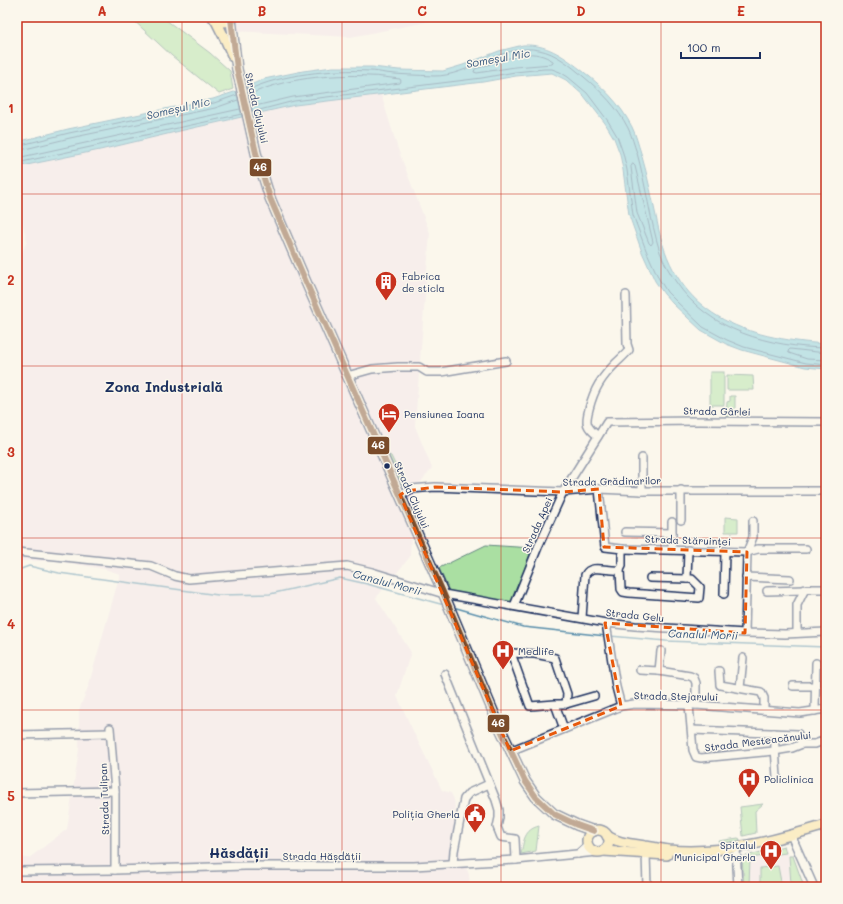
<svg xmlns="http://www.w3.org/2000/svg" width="843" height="904" viewBox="0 0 843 904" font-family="Mali,sans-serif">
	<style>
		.built { fill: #f1e3e8 }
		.green { fill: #aadfa2; stroke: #628780 }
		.water { fill: #7dcadc; stroke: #568caa }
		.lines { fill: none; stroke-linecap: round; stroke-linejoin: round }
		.shore { stroke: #426d90; stroke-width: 1 }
		.stream { stroke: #568caa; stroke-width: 1.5 }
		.minor-casing { stroke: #1b2f5e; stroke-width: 10 }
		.major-casing { stroke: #1b2f5e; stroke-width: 12 }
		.highway-casing { stroke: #1b2f5e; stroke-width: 14 }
		.minor { stroke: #fbf7ec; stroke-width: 7 }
		.major { stroke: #fadf96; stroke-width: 9 }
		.highway { stroke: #fadf96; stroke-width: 11 }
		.bus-1-casing { stroke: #fbf7ec; stroke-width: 9 }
		.bus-1 { stroke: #7a4b2a; stroke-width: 6 }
		.marked { fill: none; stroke: #e8590c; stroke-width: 3; stroke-dasharray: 8 5; stroke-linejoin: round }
		.grid { fill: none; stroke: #c8321e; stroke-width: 1; stroke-opacity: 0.55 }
		.bus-dot { fill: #1b2f5e; stroke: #fbf7ec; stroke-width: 1.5 }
		.labels { text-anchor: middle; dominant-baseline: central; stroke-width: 3; stroke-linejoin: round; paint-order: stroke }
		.street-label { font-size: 10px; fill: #1b2f5e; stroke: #fbf7ec }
		.poi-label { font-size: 10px; fill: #1b2f5e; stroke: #fbf7ec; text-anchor: start }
		.water-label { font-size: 11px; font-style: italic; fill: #34567e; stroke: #fbf7ec }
		.district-label { font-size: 14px; font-weight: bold; fill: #1b2f5e; stroke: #fbf7ec }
		.line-badge { stroke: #fbf7ec; stroke-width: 1.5 }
		.badge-label { font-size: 11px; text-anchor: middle; font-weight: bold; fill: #fff }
		.neatline { fill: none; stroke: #c8321e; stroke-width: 1.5 }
		.grid-label { font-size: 13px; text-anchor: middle; font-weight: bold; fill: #c8321e }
	</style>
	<rect width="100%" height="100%" fill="#fbf7ec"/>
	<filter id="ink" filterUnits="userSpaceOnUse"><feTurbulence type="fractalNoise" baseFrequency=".025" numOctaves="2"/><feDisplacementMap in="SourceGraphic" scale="8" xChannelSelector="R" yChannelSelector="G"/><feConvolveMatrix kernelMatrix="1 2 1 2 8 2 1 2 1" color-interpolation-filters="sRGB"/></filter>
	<g filter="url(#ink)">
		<g class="built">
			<path d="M195,17h258l-102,20 -120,-6z"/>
			<path d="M381,94l17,55 32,84 -15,193 17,42 -15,19 -5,15 -2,55 -34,41 35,54 -14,44 18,39 27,55 9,3 3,6 7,58 8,17 1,13h-453v-30l12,1 38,-29 12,-80v-39l9,-23 32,-113 -16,-5 -48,-8h-39v-297l10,-23 -10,-40v-34l83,-17 84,-20 111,-25z"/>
			<path d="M785,845l4,10h4l13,32h-64l-1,-31z"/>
		</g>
		<g class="green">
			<path d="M130,17h32l48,36 20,18 3,18 -14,5 -47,-38z"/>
			<rect x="710" y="372" width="14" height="33"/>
			<path d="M727,375l26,1 1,14h-27z"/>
			<path d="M730,396h5v24h-9l1,-18 3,-1z"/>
			<path d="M387,454l4,2 12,25 -1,5h-2l-14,-31z"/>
			<path d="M725,517l13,1v14h-13z"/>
			<path d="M486,545l46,3 -20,56 -62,-11 -11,-25z"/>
			<path d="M763,804l-8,7 1,22 -13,3 -3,-29z"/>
			<path d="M539,826l-3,25 -15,3c3,-14 3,-24 18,-28z"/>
			<path d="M738,838l2,1 -1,4 -18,4 -2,-6z"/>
			<path d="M784,846l2,7 -36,5 -1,29h-5l-2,-30z"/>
			<path d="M789,856h4l10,28h-12z"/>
			<path d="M778,866l4,21h-22v-19z"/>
		</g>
		<path class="water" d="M523,45c23,-1 39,10 57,24 21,16 40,34 52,58 4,8 6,17 9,26 7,24 12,49 17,73 19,90 85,112 168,118v25l-21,-2 -63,-17 -16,-6 -25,-14 -28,-26 -9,-10 -9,-13 -13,-29 -13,-37 -6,-45 -3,-16 -6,-16 -9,-15 -21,-27 -18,-16 -14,-7 -36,3 -33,6 -188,23 -111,25 -84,20 -83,17v-25l51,-13 145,-30 24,-8 27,-12 39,-8 30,-4h39l27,3 44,1 20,-6 36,-14z"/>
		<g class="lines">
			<g class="shore">
				<path d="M524,54c11,-1 20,1 29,7v2l-1,1 -37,3 -38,6 -3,-1 1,-3 27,-9z"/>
				<path d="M248,90c33,-16 85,-21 122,-19 5,0 10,1 15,2 16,2 32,2 49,3 34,1 70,-34 105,-26 17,3 32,16 45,27 17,14 34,31 44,51 4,8 6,17 9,25 9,32 13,67 23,99 4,11 10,21 16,30 33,49 94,65 150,66"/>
				<path d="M249,95c34,-17 82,-21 120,-19 10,0 21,2 31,3l1,2 -1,2 -107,14 -42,10"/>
				<path d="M252,112l42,-11 188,-23 33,-6 29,-3h8l8,3 8,5 19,16 21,28 9,15 6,17 4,17 6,45 13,35 13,29 8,13 9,9 27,26 24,13 17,7 62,16 20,2"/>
				<path d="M17,146l52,-13 145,-30 23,-8"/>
				<path d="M17,151l53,-13 145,-30 23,-8"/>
				<path d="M17,158l223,-49"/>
				<path d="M17,163l225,-49"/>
				<path d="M633,164l2,2 18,76 -2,3 -2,-2 -12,-30 -6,-46z"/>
				<path d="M826,353l-36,-4 -2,2 1,2 18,6 19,1"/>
			</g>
			<g class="stream">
				<path d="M17,572l4,-3 8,-3 30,7 159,22 52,-1 70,-16 27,6 77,21"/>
				<path d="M453,607l70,20 83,9"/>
				<path d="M610,636l56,5 160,6"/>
			</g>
			<g class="minor-casing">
				<g id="minor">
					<path d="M347,376l25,-7 26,-2h21l8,5h14l65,-11"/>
					<path d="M598,436c-12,-9 -13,-13 -9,-27 5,-20 12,-31 27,-46 4,-4 9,-8 13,-13l-2,-6 -1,-49"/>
					<path d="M642,458v33"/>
					<path d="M599,489l6,58 17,2 125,3 -2,81"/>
					<path d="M400,495l11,-6 24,-2 128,5 36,-3 43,2h184"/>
					<path d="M681,520v-30"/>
					<path d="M672,522v27"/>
					<path d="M625,532l47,1"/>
					<path d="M17,552l134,14 24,10 14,3 158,-13 25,6 72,22 162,29 29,3 110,7 40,1 41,-2"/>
					<path d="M747,552l11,-3h48"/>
					<path d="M747,552l6,-15v-16"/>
					<path d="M620,570l1,19 2,3 6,1 70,5 1,-11 -8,-8h-5l1,-29"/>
					<path d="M746,577l44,2"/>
					<path d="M650,578l37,1"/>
					<path d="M767,591l38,-1"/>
					<path d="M724,594l1,-43"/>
					<path d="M514,606l24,-59 25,-55 44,-70 92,-1 127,1"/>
					<path d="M582,618l3,-43c6,-12 24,-3 35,-5l2,-4v-17"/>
					<path d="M606,623l10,64 5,19"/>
					<path d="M797,633v-28l8,-16h21"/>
					<path d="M640,670l19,1 31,5 4,2 2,5v22"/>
					<path d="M659,671l2,-20"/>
					<path d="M719,671l1,14 41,7 3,6v11"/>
					<path d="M445,674l51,126 3,10v8l-2,9 4,10 14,2 1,21"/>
					<path d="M793,686h22"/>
					<path d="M740,688l3,-30"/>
					<path d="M555,704l-25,2 -19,-53 24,1 20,4 12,36 -1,10h-11l9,25"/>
					<path d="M566,704l28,-8"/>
					<path d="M689,705l4,45 3,7 5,1 73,-7 18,-3 10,-4h13l8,-3 3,-3"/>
					<path d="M815,711l1,-48"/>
					<path d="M110,728l5,63v79"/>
					<path d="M692,730l106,4 4,10"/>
					<path d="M774,733l3,44"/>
					<path d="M17,735l93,-2"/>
					<path d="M510,751l111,-45 13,-2 62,1 104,8 26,-4"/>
					<path d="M17,793l98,-2"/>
					<path d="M791,835l23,52"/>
					<path d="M736,847l2,40"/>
					<path d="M643,851l3,2 1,34"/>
					<path d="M578,854l10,-9"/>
					<path d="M453,864l1,-13 10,-52 5,-6 20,-9"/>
					<path d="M17,871l98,-1 130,-4h169l102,-6 81,-8"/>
				</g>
			</g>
			<g class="major-casing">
				<g id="major">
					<path d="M215,19l11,22 7,16"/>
					<path d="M231,19l6,50 4,17 15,67 14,45 36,84 136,308 58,138 25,53 11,16 18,17 23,11 17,6"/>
					<circle cx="598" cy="841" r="11"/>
					<path d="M607,836c14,8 23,7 38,10 8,1 16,3 24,4 53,5 107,-10 157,-25"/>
					<path d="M603,851l64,4"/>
				</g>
			</g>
			<g class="highway-casing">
				<path id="highway" d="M214,17c4,6 13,5 18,0"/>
			</g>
			<use href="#minor" class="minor"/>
			<use href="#major" class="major"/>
			<use href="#highway" class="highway"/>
			<g class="bus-1-casing">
				<path id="bus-1" d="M231,19l6,50 4,17 15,67 14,45 36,84 136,308 58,138 25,53 11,16 18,17 23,11 17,6"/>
			</g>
			<use href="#bus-1" class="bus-1"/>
		</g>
	</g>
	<path d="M0 0H843V904H0ZM435,487l128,5 36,-3 5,58 143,5 -2,81 -140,-10 16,83 -111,45 -110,-256 6,-4z" fill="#fbf7ec" fill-opacity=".55" fill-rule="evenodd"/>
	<path class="marked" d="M435,487l128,5 36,-3 5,58 143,5 -2,81 -140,-10 16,83 -111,45 -110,-256 6,-4z"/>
	<path class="grid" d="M182,17v870M342,17v870M501,17v870M661,17v870M17,194h809M17,366h809M17,538h809M17,710h809"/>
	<defs>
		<g id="building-pin" transform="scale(1.15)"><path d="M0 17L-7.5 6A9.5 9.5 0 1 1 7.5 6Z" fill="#c8321e" stroke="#fbf7ec"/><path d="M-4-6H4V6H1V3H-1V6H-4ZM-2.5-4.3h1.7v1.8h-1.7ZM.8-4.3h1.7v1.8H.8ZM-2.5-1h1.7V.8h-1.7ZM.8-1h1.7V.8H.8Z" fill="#fff"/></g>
		<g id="hotel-pin" transform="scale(1.15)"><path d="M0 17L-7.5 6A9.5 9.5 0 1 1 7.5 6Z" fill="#c8321e" stroke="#fbf7ec"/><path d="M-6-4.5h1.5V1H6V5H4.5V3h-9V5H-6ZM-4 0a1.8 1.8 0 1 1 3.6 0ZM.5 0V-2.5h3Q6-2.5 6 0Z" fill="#fff"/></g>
		<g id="hospital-pin" transform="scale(1.15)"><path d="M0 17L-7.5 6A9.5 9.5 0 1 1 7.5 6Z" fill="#c8321e" stroke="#fbf7ec"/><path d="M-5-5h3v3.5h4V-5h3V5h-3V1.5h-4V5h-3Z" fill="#fff"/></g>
		<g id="civic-pin" transform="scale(1.15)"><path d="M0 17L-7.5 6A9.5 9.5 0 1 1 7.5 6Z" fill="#c8321e" stroke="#fbf7ec"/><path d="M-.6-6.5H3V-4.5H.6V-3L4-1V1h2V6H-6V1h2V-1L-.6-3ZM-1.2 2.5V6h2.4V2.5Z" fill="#fff"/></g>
	</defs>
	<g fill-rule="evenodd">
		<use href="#building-pin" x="386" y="282"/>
		<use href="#hotel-pin" x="389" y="414"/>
		<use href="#hospital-pin" x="503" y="651"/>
		<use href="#hospital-pin" x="749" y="779"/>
		<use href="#civic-pin" x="475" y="814"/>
		<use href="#hospital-pin" x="771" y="851"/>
	</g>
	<circle class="bus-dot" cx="387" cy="466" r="3.5"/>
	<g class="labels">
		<g class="street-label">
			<text transform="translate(257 108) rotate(77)">Strada Clujului</text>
			<text transform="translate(717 411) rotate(1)">Strada Gârlei</text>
			<text transform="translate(612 481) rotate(-1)">Strada Grădinarilor</text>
			<text transform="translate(412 495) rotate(66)">Strada Clujului</text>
			<text transform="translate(537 525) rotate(-66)">Strada Apei</text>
			<text transform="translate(688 540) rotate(2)">Strada Stăruinței</text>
			<text transform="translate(635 615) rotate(6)">Strada Gelu</text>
			<text transform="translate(676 696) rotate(1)">Strada Stejarului</text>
			<text transform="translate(758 741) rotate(-7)">Strada Mesteacănului</text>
			<text transform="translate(104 799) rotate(-92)">Strada Tulipan</text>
			<text x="322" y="856">Strada Hășdății</text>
		</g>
		<g class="poi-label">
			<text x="402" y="276">Fabrica<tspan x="402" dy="12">de sticla</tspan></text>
			<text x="404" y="414">Pensiunea Ioana</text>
			<text x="518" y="651">Medlife</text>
			<text x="764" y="779">Policlinica</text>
			<text x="460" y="814" text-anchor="end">Poliția Gherla</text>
			<text x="756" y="845" text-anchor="end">Spitalul<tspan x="756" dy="12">Municipal Gherla</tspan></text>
		</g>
		<g class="water-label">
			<text transform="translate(498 58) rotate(-10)">Someșul Mic</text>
			<text transform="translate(178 108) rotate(-13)">Someșul Mic</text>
			<text transform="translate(387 582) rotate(15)">Canalul Morii</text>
			<text transform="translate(703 634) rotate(2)">Canalul Morii</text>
		</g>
		<g class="district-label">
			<text x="164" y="386">Zona Industrială</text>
			<text x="239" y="852">Hăsdății</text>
		</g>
	</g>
	<g class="line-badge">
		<rect x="249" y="158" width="23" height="19" rx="4" fill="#7a4b2a"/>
		<rect x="367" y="436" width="23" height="19" rx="4" fill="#7a4b2a"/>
		<rect x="487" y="714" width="23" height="19" rx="4" fill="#7a4b2a"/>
	</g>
	<g class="badge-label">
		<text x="260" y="171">46</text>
		<text x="378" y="449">46</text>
		<text x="498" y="727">46</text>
	</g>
	<rect width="843" height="904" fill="none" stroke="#fbf7ec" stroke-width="44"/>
	<path d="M681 52v6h79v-6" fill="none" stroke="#1b2f5e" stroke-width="2"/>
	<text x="687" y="52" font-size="12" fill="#1b2f5e" stroke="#fbf7ec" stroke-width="3" paint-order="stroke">100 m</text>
	<rect x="22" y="22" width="799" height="860" class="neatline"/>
	<g class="grid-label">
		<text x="102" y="16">A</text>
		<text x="262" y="16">B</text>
		<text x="422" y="16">C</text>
		<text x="581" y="16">D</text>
		<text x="741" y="16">E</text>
		<text x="11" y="113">1</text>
		<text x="11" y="285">2</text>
		<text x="11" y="457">3</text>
		<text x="11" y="629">4</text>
		<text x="11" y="801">5</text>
	</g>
</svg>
